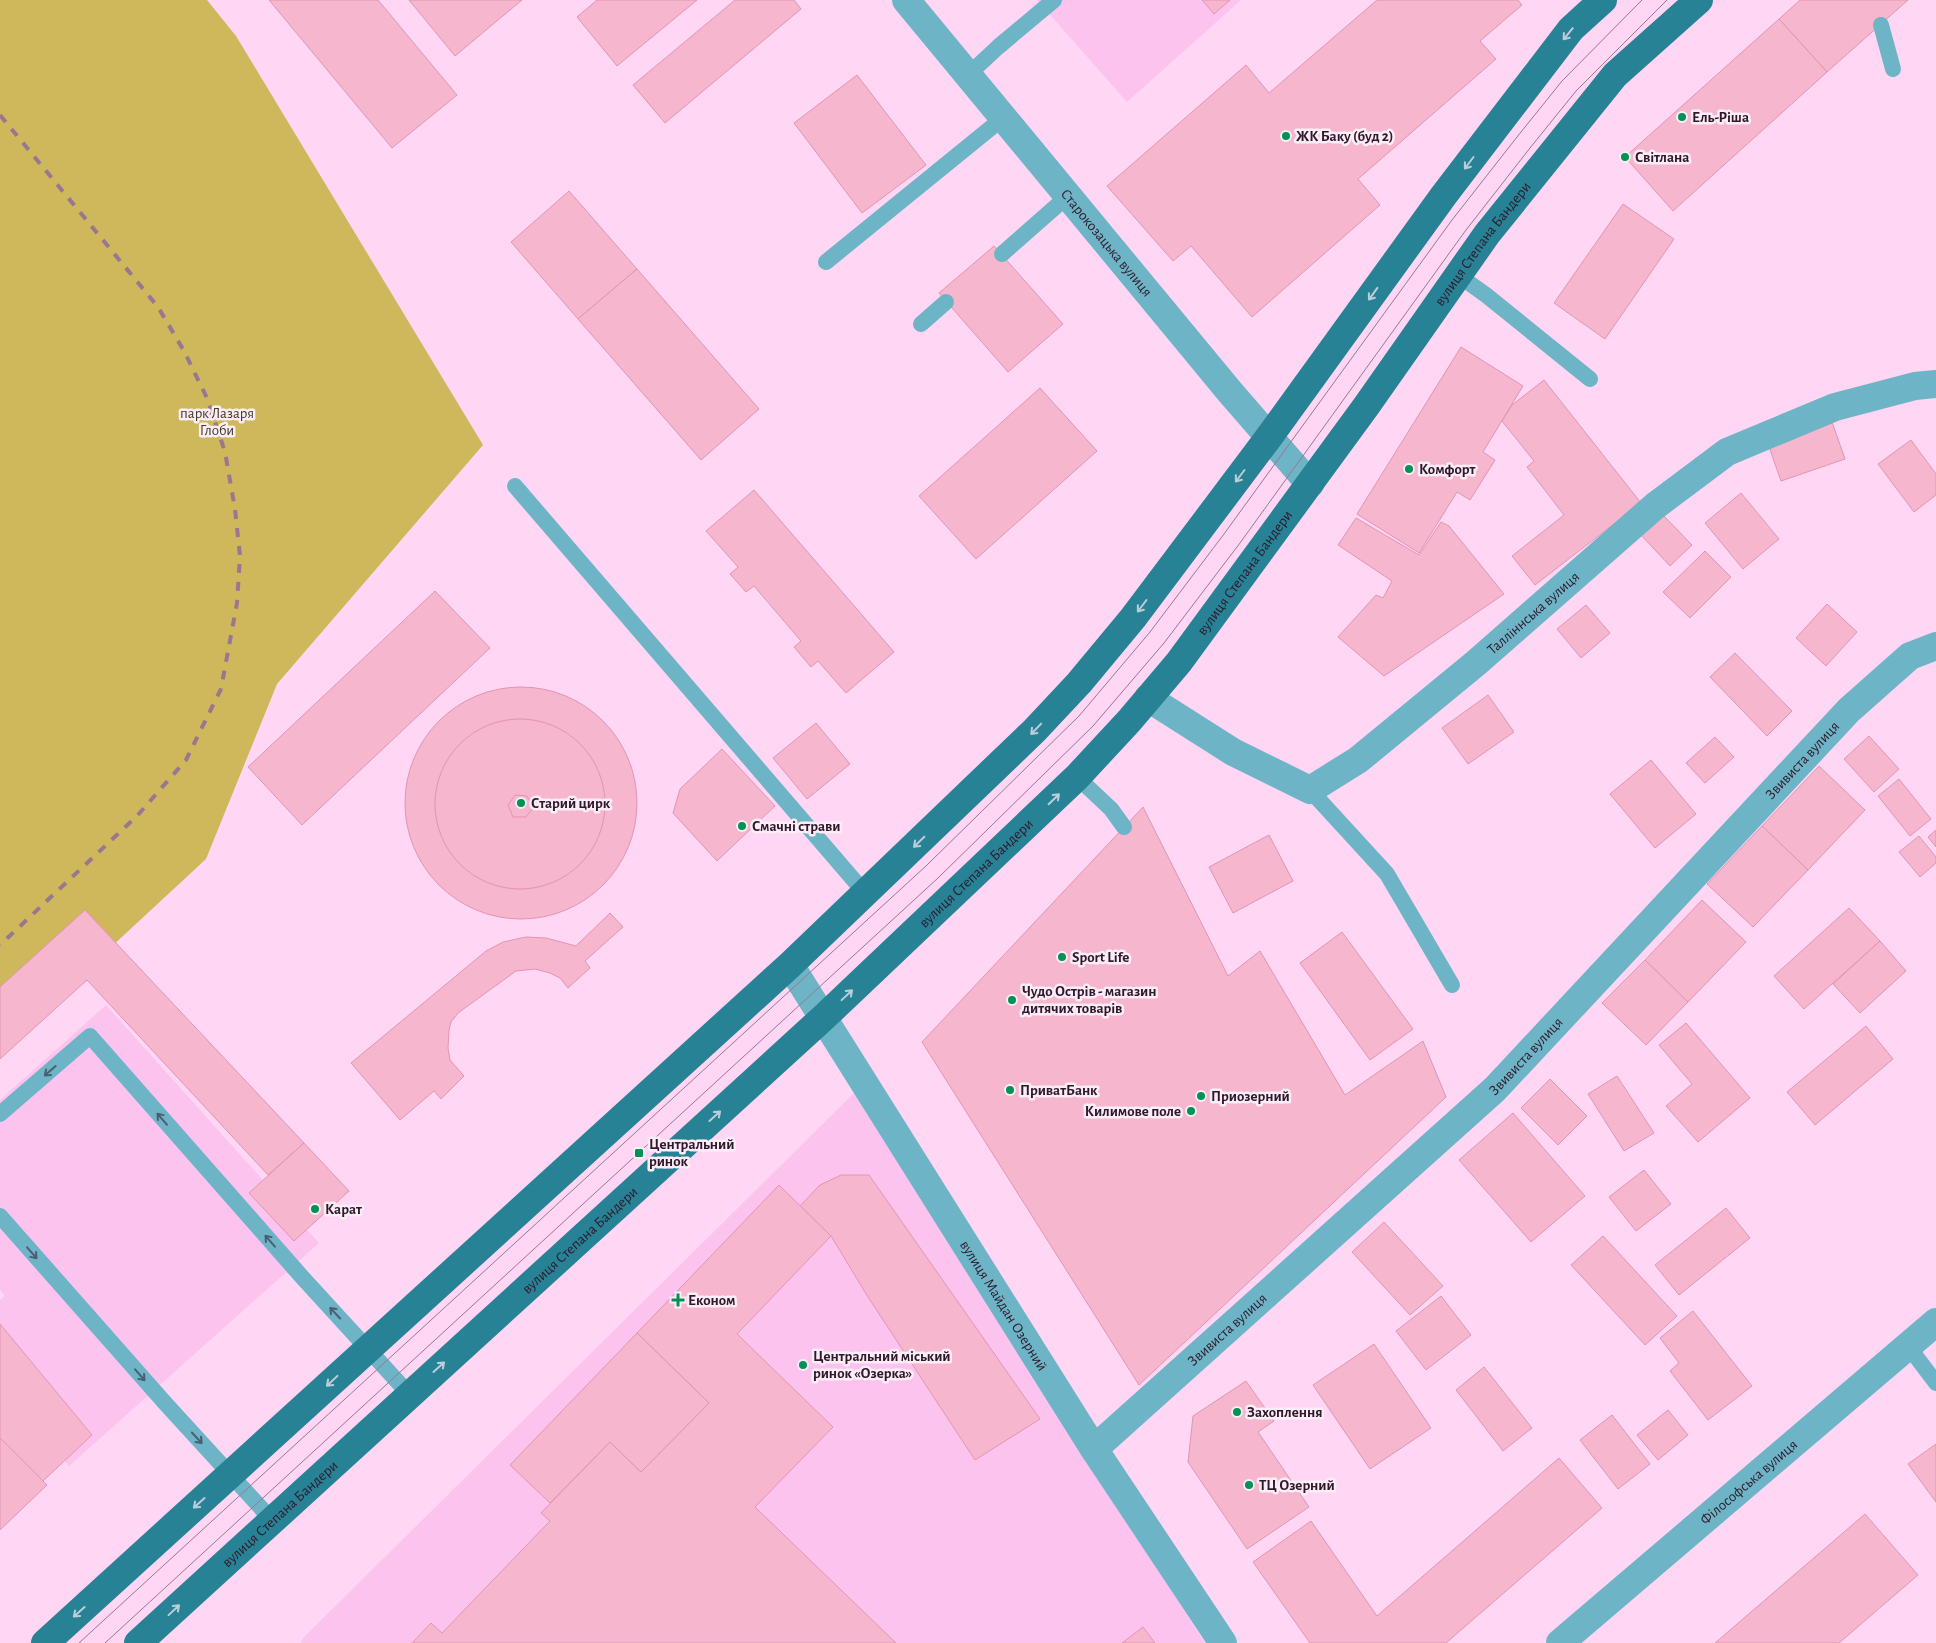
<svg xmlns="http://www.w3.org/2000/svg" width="1936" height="1643" viewBox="0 0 1936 1643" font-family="'Alegreya Sans',sans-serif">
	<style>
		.built { fill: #fdc3ef }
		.green { fill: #cfb75b }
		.building { fill: #f6b6cd; stroke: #e295b2 }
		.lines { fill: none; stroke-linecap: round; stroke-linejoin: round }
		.service { stroke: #6db4c6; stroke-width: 16 }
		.minor { stroke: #6db4c6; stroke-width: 28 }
		.tertiary { stroke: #6db4c6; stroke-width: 28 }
		.primary { stroke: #288295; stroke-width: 28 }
		.tram { stroke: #987890; stroke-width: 1 }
		.rail { stroke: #987890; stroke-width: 4; stroke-dasharray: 9 9; stroke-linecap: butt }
		.oneway { stroke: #bccdda }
		.oneway2 { stroke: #4b5e71 }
		.poi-dot { fill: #009354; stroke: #fbedf7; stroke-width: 2 }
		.labels { text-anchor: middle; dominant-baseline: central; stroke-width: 5; stroke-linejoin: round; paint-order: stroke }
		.poi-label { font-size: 15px; font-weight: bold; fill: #30182b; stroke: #fbedf7; text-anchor: start }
		.street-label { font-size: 15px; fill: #30182b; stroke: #fbedf7 }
		.park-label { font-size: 15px; fill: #413b22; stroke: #fbedf7 }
	</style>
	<rect width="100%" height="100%" fill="#ffd6f4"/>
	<g class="built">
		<path d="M1037,0h204l-114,102z"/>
		<path d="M106,1005l213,238 -250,223 -69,-77v-89l5,-4 -5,-6v-190z"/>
		<path d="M854,1093l351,550h-904l2,-5z"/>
	</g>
	<path class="green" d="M0,0h207l29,36 247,409 -206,239 -71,175 -206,191z"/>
	<g class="building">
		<path d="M269,0h109l79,95 -65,53z"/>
		<path d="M409,0h113l-67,56z"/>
		<path d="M597,0h100l-80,66 -40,-49z"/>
		<path d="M735,0h59l7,9 -136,114 -32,-38z"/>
		<path d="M1202,0h28l-16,14z"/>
		<path d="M1377,0h141l4,5 -42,36 16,18 -138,120 22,26 -128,112 -61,-71 -18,15 -66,-75 139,-121 23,28z"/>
		<path d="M1800,0h108l-81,72 -48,-53z"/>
		<path d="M1779,19l48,53 -154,139 -48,-54z"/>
		<path d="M857,75l69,90 -64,48 -68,-90z"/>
		<path d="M569,191l68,78 -59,50 -67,-77z"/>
		<path d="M1623,204l51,35 -69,100 -51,-36z"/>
		<path d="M994,246l69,78 -55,48 -69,-79z"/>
		<path d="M637,269l122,140 -58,51 -123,-141z"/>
		<path d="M1461,347l62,39 -40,66 12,8 -25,40 -13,-8 -38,61 -62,-39z"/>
		<path d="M1544,380l97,123 -106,82 -23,-29 52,-41 -37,-48 7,-6 -32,-40 10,-16z"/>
		<path d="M1040,388l57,63 -121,108 -57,-63z"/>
		<path d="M1831,419l14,40 -64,22 -14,-40z"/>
		<path d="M1911,440l25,34v21l-22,17 -36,-48z"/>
		<path d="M754,490l140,162 -48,41 -28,-32 -7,6 -17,-20 7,-6 -47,-55 -8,6 -16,-18 8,-7 -32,-36z"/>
		<path d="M1741,493l38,46 -36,30 -38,-46z"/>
		<path d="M1663,515l29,30 -22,21 -29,-31z"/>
		<path d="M1356,518l63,37 22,-33 8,4 55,68 -120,82 -46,-39 38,-42 7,3 9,-17 -54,-36z"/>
		<path d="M1705,551l26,26 -41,41 -27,-26z"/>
		<path d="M435,591l55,57 -188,177 -54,-58z"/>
		<path d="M1827,604l30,28 -31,34 -30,-28z"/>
		<path d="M1586,605l24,28 -29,25 -24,-29z"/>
		<path d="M1735,653l57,58 -25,25 -57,-59z"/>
		<circle cx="521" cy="803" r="116"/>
		<path d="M1488,695l26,37 -46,32 -26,-36z"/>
		<circle cx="520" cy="804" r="85"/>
		<path d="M816,723l34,41 -43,35 -34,-41z"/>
		<path d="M1869,736l30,33 -25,23 -30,-33z"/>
		<path d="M1715,737l19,20 -29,26 -19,-20z"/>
		<path d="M722,749l53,57 -58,55 -44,-48 7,-24z"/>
		<path d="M1651,760l45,54 -41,34 -45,-54z"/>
		<path d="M1819,766l46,44 -57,60 -46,-44z"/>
		<path d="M1899,779l32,40 -21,17 -32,-40z"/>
		<path d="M515,795l12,1 6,12 -7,9h-13l-5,-12z"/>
		<path d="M1143,807l85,169 32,-25 85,144 78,-54 23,56 -307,288 -217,-343z"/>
		<path d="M1762,826l46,44 -55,57 -46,-43z"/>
		<path d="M1936,830v17l-8,-10z"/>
		<path d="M1269,835l24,46 -60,32 -24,-46z"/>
		<path d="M1919,836l17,21v6l-16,14 -21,-25z"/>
		<path d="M1702,900l44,42 -58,60 -43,-42z"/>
		<path d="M1849,908l31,33 -76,68 -30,-33z"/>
		<path d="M85,910l219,233 -36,32 -181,-195 -87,79v-72z"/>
		<path d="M610,913l13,14 -38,34 5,7 -22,20 -8,-10 -10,-5 -15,-4 -19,2 -58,42 -7,9 -2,8 -1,18 2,12 14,16 -23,23 -7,-8 -34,29 -49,-57 135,-112 17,-9 23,-5 20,1 30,8z"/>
		<path d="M1342,932l71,97 -43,31 -70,-97z"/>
		<path d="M1880,941l26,30 -46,42 -27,-29z"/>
		<path d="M1645,960l43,42 -42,43 -44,-42z"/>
		<path d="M1686,1023l64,75 -52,44 -32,-36 26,-22 -33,-39z"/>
		<path d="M1866,1026l27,33 -78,66 -28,-33z"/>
		<path d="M1617,1076l37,57 -30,18 -36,-57z"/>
		<path d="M1550,1079l37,37 -29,29 -37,-37z"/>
		<path d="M1513,1113l72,83 -54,46 -72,-82z"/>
		<path d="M304,1143l45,48 -55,50 -45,-48z"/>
		<path d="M1644,1170l27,34 -35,27 -27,-34z"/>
		<path d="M841,1175h28l171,244 -65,41 -107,-163 -37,-61 -31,-30 20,-21z"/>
		<path d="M779,1185l52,51 -94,98 96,93 -78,80 141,136h-484l19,-20 11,10 108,-112 -9,-8 69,-71 31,30 68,-69 -72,-70z"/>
		<path d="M1726,1208l24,30 -71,57 -24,-30z"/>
		<path d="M1384,1222l59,64 -33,29 -58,-63z"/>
		<path d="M1603,1236l74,80 -32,29 -74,-80z"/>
		<path d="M1441,1296l30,39 -45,35 -30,-39z"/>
		<path d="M1693,1311l59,75 -44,34 -38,-49 9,-8 -19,-25z"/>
		<path d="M0,1324l92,111 -49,46 -43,-43z"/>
		<path d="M637,1333l72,70 -68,69 -31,-30 -60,61 -40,-38z"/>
		<path d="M1374,1344l57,84 -61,41 -57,-84z"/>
		<path d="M1484,1367l48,61 -29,23 -47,-61z"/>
		<path d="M1246,1381l28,40 -16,11 51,75 -62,42 -59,-87 5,-46z"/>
		<path d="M1668,1410l20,25 -30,25 -21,-25z"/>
		<path d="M1612,1415l38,49 -32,25 -38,-49z"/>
		<path d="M0,1438l47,47 -47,45z"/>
		<path d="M1936,1444v58l-28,-38z"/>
		<path d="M1559,1458l43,50 -156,135h-136l-57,-81 58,-41 66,95z"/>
		<path d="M1865,1514l53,61 -79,68h-124z"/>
		<path d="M1143,1627l12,16h-33z"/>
	</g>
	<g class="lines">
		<g class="service">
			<path d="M1881,25l12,44"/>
			<path d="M968,75l30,-28 56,-47"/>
			<path d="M1002,254l67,-59"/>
			<path d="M826,262l177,-144"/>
			<path d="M1458,275l28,20 104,84"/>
			<path d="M921,324l25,-22"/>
			<path d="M515,486l350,407"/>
			<path d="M1077,777l34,32 13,18"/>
			<path d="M1310,790l77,84 65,111"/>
			<path d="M0,1114l90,-78 212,241 107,117"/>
			<path d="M0,1216l165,187 107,117"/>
			<path d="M1908,1346l28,37"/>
		</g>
		<g class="minor">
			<path id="s1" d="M1148,698l85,54 77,38 48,-30 118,-97 179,-157 72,-54 108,-45 80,-21 21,-2"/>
			<path id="s2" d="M790,965l304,484 129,194"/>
			<path id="s3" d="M1094,1449l401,-360 354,-379 61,-54 26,-10"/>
			<path id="s4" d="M1560,1643l376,-321"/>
		</g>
		<path class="tertiary" id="s5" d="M906,0l324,392 80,92"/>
		<g class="primary">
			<path d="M45,1643l745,-678 244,-234 45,-48 54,-65 136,-181 175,-242 127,-166 32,-29"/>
			<path id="s6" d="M138,1643l685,-625 254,-241 52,-56 50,-59 188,-257 120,-171 128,-159 84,-75"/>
		</g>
		<g class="tram">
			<path d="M79,1643l848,-778 152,-149 71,-84 74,-98 228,-314 65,-83 45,-56 80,-81"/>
			<path d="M105,1643l833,-765 155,-152 71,-83 76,-100 226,-313 64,-82 46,-57 91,-91"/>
		</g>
		<path class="rail" d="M0,115l158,192 26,44 23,47 18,54 10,57 5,47 -3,47 -16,86 -35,71 -49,56 -137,129"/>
	</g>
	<defs><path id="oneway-shaft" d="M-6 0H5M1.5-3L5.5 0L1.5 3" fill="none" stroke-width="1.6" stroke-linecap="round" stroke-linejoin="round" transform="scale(1.25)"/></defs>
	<g class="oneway">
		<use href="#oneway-shaft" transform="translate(1568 34) rotate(129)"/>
		<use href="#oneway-shaft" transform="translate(1469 163) rotate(127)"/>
		<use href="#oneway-shaft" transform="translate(1373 294) rotate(126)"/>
		<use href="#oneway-shaft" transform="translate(1240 476) rotate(127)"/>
		<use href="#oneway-shaft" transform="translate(1142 606) rotate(127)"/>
		<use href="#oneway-shaft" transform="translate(1036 729) rotate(134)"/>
		<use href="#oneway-shaft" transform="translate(1054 799) rotate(-44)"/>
		<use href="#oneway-shaft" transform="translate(919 842) rotate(136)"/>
		<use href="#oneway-shaft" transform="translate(847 995) rotate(-43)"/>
		<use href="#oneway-shaft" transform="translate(715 1116) rotate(-42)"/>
		<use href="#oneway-shaft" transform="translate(439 1367) rotate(-42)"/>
		<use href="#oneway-shaft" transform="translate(332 1381) rotate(137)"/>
		<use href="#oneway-shaft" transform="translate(199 1503) rotate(138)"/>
		<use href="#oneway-shaft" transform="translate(174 1610) rotate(-43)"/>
		<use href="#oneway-shaft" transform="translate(79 1612) rotate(138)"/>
	</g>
	<g class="oneway2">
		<use href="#oneway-shaft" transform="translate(50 1071) rotate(139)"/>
		<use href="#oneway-shaft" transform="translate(162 1119) rotate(-131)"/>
		<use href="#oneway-shaft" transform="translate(270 1241) rotate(-131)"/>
		<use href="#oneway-shaft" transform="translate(32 1253) rotate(49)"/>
		<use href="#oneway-shaft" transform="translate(335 1313) rotate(-133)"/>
		<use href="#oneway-shaft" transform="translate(140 1375) rotate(49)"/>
		<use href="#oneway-shaft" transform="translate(197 1438) rotate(47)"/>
	</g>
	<g class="poi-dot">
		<circle cx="1682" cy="117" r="5"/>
		<circle cx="1286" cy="136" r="5"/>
		<circle cx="1625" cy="157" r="5"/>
		<circle cx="1409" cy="469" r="5"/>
		<circle cx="521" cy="803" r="5"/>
		<circle cx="742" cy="826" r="5"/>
		<circle cx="1062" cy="957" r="5"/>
		<circle cx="1012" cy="1000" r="5"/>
		<circle cx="1010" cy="1090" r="5"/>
		<circle cx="1201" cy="1096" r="5"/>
		<circle cx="1191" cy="1111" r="5"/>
		<rect x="634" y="1148" width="10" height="10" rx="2.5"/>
		<circle cx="315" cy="1209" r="5"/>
		<path d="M675.5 1292.5h5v5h5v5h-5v5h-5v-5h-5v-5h5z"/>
		<circle cx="803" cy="1365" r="5"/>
		<circle cx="1237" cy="1412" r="5"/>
		<circle cx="1249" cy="1485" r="5"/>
	</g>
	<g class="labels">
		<g class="poi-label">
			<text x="1692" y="117">Ель-Ріша</text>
			<text x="1296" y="136">ЖК Баку (буд 2)</text>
			<text x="1635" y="157">Світлана</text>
			<text x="1419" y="469">Комфорт</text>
			<text x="531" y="803">Старий цирк</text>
			<text x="752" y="826">Смачні страви</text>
			<text x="1072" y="957">Sport Life</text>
			<text x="1022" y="991">Чудо Острів - магазин<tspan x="1022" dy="17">дитячих товарів</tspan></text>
			<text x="1020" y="1090">ПриватБанк</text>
			<text x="1211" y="1096">Приозерний</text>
			<text x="1181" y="1111" text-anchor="end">Килимове поле</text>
			<text x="649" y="1144">Центральний<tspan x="649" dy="17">ринок</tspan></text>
			<text x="325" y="1209">Карат</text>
			<text x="688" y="1300">Економ</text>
			<text x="813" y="1356">Центральний міський<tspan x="813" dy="17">ринок «Озерка»</tspan></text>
			<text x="1247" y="1412">Захоплення</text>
			<text x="1259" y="1485">ТЦ Озерний</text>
		</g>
		<g class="street-label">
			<text stroke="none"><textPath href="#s5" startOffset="315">Старокозацька вулиця</textPath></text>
			<text stroke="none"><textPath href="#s6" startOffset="1948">вулиця Степана Бандери</textPath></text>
			<text stroke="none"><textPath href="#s6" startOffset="1542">вулиця Степана Бандери</textPath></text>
			<text stroke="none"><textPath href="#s1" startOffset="472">Талліннська вулиця</textPath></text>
			<text stroke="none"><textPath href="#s3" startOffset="989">Звивиста вулиця</textPath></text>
			<text stroke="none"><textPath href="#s6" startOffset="1138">вулиця Степана Бандери</textPath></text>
			<text stroke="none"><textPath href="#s3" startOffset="584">Звивиста вулиця</textPath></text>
			<text stroke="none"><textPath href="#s6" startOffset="598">вулиця Степана Бандери</textPath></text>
			<text stroke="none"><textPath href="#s2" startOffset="402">вулиця Майдан Озерний</textPath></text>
			<text stroke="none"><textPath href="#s3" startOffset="179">Звивиста вулиця</textPath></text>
			<text stroke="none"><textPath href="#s4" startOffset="248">Філософська вулиця</textPath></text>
			<text stroke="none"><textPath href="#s6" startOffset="192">вулиця Степана Бандери</textPath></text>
		</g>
		<g class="park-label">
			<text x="217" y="413">парк Лазаря<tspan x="217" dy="17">Глоби</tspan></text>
		</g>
	</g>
</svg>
